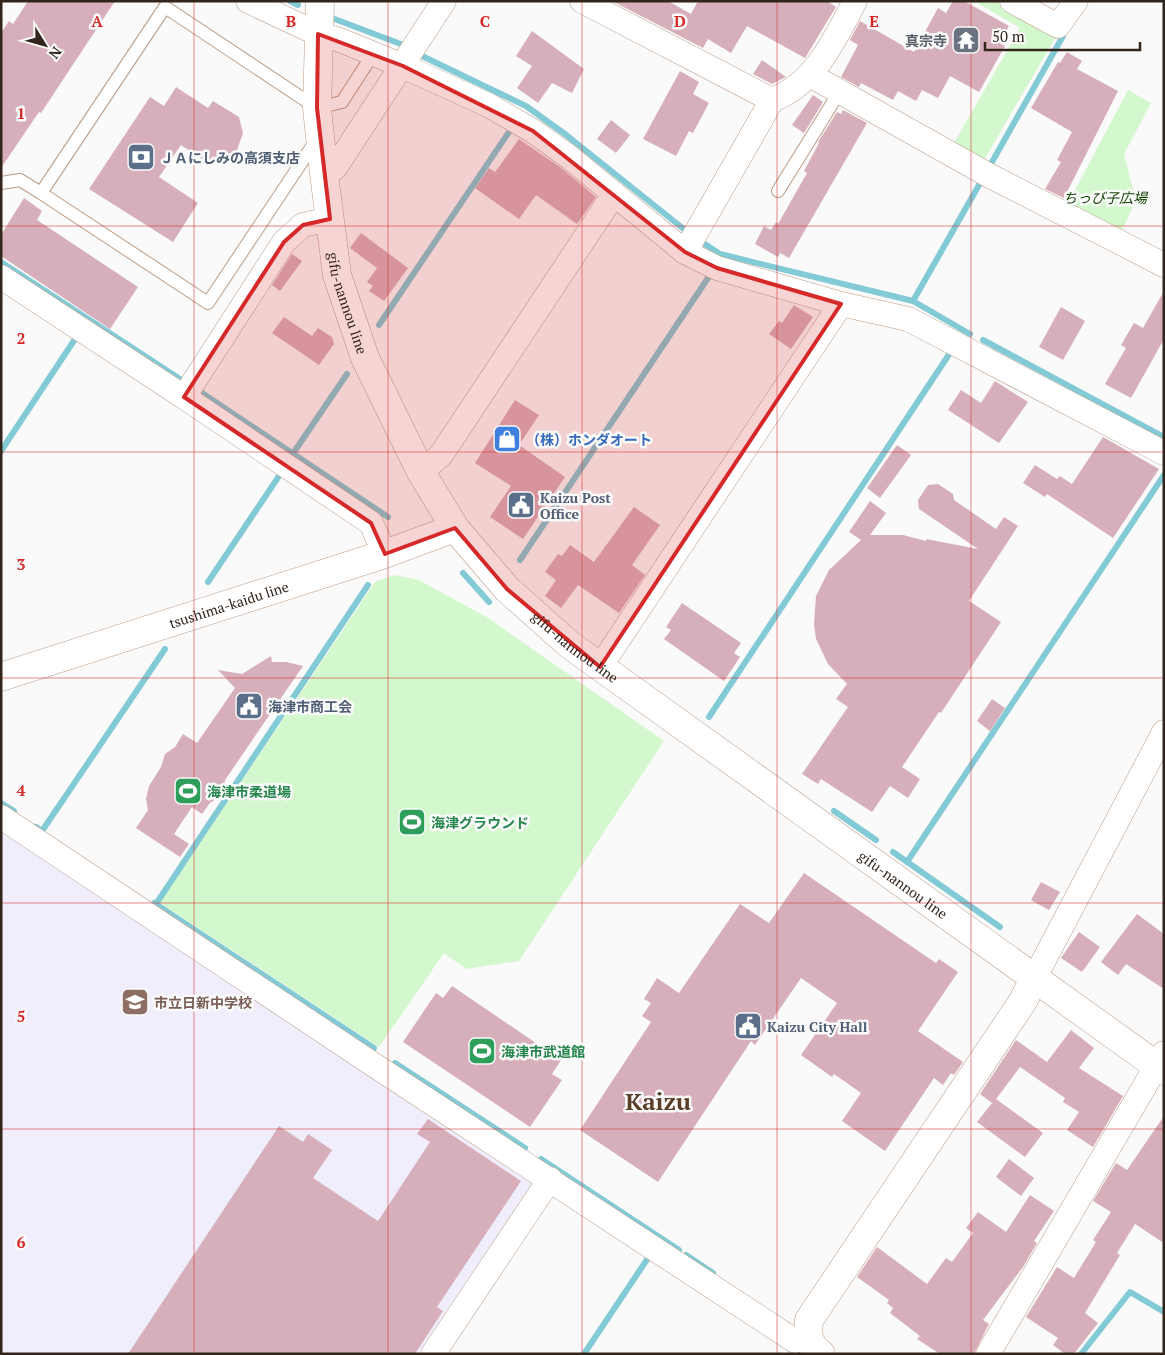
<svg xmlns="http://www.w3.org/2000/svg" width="1165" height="1355" viewBox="0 0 1165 1355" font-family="'PT Serif','Noto Sans JP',serif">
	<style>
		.education { fill: #f0eefc }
		.green { fill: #d4f8cd }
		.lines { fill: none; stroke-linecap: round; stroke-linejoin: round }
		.stream { stroke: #82cad5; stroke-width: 6 }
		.building { fill: #d7afbb }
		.service-casing { stroke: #bc9c85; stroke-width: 14 }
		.minor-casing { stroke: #bc9c85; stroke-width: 25 }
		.tertiary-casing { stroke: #bc9c85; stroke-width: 29 }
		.secondary-casing { stroke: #bc9c85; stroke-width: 29 }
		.primary-casing { stroke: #bc9c85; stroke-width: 29 }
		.service { stroke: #fff; stroke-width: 12 }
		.minor { stroke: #fff; stroke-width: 24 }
		.tertiary { stroke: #fff; stroke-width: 28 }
		.secondary { stroke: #fff; stroke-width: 28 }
		.primary { stroke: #fff; stroke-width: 28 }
		.marked { fill: #d62828; fill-opacity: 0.2; stroke: #d62828; stroke-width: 4; stroke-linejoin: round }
		.grid { fill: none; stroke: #d62828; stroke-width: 1; stroke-opacity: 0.55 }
		.labels { text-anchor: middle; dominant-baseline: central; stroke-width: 5; stroke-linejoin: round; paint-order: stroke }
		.worship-label { font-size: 14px; font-weight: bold; fill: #5b616d; stroke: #fafafa; text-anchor: end }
		.service-label { font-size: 14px; font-weight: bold; fill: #4e5e75; stroke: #fafafa; text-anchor: start }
		.park-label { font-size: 14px; font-style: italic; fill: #134506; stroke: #fafafa }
		.street-label { font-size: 14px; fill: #32251c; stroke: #fafafa }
		.shop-label { font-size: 14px; font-weight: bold; fill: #366cbe; stroke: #fafafa; text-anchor: start }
		.leisure-label { font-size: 14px; font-weight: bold; fill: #27864d; stroke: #fafafa; text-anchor: start }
		.education-label { font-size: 14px; font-weight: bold; fill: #785e54; stroke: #fafafa; text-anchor: start }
		.town-label { font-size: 24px; font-weight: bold; fill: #593e29; stroke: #fafafa }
		.grid-label { font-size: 16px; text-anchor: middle; font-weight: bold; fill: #d62828; stroke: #fafafa; stroke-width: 5; stroke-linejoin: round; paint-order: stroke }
	</style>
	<rect width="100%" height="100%" fill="#fafafa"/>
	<path class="education" d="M1,825l534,353 -117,176h-417z"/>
	<g class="green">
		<path d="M974,1h23l60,34 -73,125 -30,-17 66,-115z"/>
		<path d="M1128,90l23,13 -27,51 12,47 -17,35 -54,-27z"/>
		<path d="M394,575l25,5 69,38 176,123 -145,220 -53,8 -22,-16 -65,94 -219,-144 215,-321z"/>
	</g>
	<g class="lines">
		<g class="stream">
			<path d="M290,1l8,4"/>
			<path d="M332,18l74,28"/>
			<path d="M420,55l106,51 39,28 120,96"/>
			<path d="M992,162l71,-126"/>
			<path d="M700,241l20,13 193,47 57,33"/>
			<path d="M1,262l182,119"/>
			<path d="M913,301l66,-116"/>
			<path d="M379,325l134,-199"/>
			<path d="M983,340l181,97"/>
			<path d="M202,393l186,124"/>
			<path d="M1,451l76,-115"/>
			<path d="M292,455l55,-81"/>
			<path d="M520,560l190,-285"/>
			<path d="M463,573l26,29"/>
			<path d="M208,582l75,-112"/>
			<path d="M709,717l241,-364"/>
			<path d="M1,803l13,8"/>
			<path d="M834,811l42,29"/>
			<path d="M36,827l6,4 123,-182"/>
			<path d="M893,852l107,75"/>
			<path d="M907,862l257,-387"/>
			<path d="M154,903l220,145"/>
			<path d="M156,904l212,-319"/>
			<path d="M395,1063l130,85"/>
			<path d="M541,1159l138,91"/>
			<path d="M686,1255l27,18"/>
			<path d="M584,1354l64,-96"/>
			<path d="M1081,1354l49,-62 34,20"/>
		</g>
	</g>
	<g class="building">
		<path d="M28,1h87l-74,112 -2,-1 -38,56v-135l8,-12 4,3z"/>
		<path d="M612,1h56l23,13 7,-13h129l9,6 -31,51 -58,-32 -16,27 -23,-14 -5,9z"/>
		<path d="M953,1h11l45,25 -10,17 6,3 -26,46 -29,-16 -12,22 -16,-8 -6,11 -18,-10 -5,9 -32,-17 -2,4 -18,-10 17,-32 -8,-5 10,-19 54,31 24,-44 8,5z"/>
		<path d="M532,31l52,38 -12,24 -20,-10 -14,20 -21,-15 15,-22 -16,-10z"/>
		<path d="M1067,52l15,9 -5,8 41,22 -54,107 -19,-9 16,-27 -4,-2 15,-28 -41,-24 27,-46 2,1z"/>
		<path d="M762,60l24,17 -14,7 -19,-10z"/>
		<path d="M680,71l19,11 -6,12 16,9 -16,30 -4,-2 -13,25 -33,-17z"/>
		<path d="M176,87l32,21 5,-7 26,16 4,16 -6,17 -6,7 -16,6h-7l-27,-18 -22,32 39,26 -25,39 -84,-53 61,-92 14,9z"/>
		<path d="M813,95l10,7 -19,31 -12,-8z"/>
		<path d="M843,110l24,13 -78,135 -9,-5 -2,4 -23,-13 9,-18 7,4 5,-8 2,2 29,-51 -3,-2 15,-28 -1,-1 19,-30 4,2z"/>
		<path d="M611,120l19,15 -14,18 -19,-14z"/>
		<path d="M519,139l41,28 36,30 -19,27 -41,-29 -17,24 -44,-31 14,-20 6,4z"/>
		<path d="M24,198l18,13 -5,9 101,67 -28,42 -109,-73v-21z"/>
		<path d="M361,233l47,35 -24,33 -15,-10 4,-5 -6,-4 10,-14 -27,-20z"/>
		<path d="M292,254l10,7 -22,30 -8,-6z"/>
		<path d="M1164,291v48l-33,59 -26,-14 21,-36 -5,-3 13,-22 9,5z"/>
		<path d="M794,305l19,12 -22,32 -22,-15 10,-13 3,2z"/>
		<path d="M1061,307l24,14 -22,39 -24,-13z"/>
		<path d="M284,317l28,19 6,-8 14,9 2,7 -15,21 -47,-32z"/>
		<path d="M995,381l33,21 -29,41 -51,-33 13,-20 20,13z"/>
		<path d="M515,400l24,15 -20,30 46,32 -42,62 -33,-22 21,-31 -36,-23z"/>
		<path d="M1103,437l56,32 -46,69 -66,-44 -2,3 -22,-14 12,-18 22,14 3,-3 12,8z"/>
		<path d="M897,445l14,10 -31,43 -13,-10z"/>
		<path d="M938,484l15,10 1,6 42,29 8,-12 14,9 -49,75 32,21 -60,91 -2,-1 -37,55 18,12 -12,19 -18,-12 -18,26 -51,-33 -3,5 -16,-10 46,-67 -12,-8 11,-15 -19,-20 -12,-25 -2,-15 2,-28 13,-26 32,-30 -12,-8 21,-31 16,12 -16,22h33l23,6v-2l52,10 -59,-40 -1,-9 10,-15z"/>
		<path d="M634,507l26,18 -28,40 13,10 -26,38 -41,-28 -17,23 -16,-12 11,-16 -11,-8 13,-18 4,2 8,-11 24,17z"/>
		<path d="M682,603l59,40 -7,10 6,4 -16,24 -60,-42 7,-9 -5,-3z"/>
		<path d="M271,656l1,6h14l17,4 -78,114 -2,11 -4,6 -9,6 -8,11 -10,-7 -18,27 15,10 -9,13 -44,-29 12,-18 -2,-11 3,-13 12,-19 4,-13 10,-7 8,-13 14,9 38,-55 -17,-18 24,4z"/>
		<path d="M992,699l13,9 -15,23 -13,-10z"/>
		<path d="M804,873l132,90 3,-4 19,13 -40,59 45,31 -9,13 -3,-2 -8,12 -9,-7 -49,73 -43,-30 19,-28 -27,-19 -2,3 -31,-22 36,-52 -36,-25 -46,67 -4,-4 -93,141 -78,-52 71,-108 -9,-6 9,-13 -7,-4 13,-21 22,15 61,-89 29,19z"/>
		<path d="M1041,882l19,10 -11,18 -18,-10z"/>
		<path d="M1137,914l27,20v55l-38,-25 -8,11 -17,-13z"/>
		<path d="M1079,932l21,15 -18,25 -21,-14z"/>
		<path d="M452,986l109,74 -9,14 10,6 -32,47 -127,-85 33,-49 7,5z"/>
		<path d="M1071,1030l23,18 -15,20 44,28 -30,51 -26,-17 12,-18 -16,-10 2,-4 -45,-31 -24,32 47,34 -18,24 -48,-35 15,-19 -12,-9 36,-54 31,22z"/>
		<path d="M1164,1116v127l-29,-19 -18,29 3,2 -35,58 13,10 -24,31h-9l-12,-9 5,-7 -32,-21 31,-50 17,11 22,-36 -3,-2 18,-28 -18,-11 23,-38 11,7z"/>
		<path d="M428,1119l93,62 -84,126 6,4 -28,43h-287l151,-228 24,16 5,-8 24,16 -19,28 65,43 52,-79 -13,-8z"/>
		<path d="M1009,1159l25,19 -13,18 -25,-19z"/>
		<path d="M1030,1195l24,16 -20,30 3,2 -14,24 -40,53 6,4 -15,30h-34l-23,-15 3,-3 -30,-23 3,-5 -6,-5 2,-3 -32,-23 20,-30 50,37 19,-26 6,4 21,-29 -7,-5 12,-16 28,20z"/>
	</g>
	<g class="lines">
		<g class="service-casing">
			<g id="service">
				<path d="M1,183l19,-3 21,13 124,-186 152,101 25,-6 31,-48"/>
				<path d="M778,191l62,-100"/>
				<path d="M41,193l167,110 109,-164"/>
			</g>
		</g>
		<g class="minor-casing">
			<g id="minor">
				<path d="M248,1l70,33 22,6 63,26 87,40 43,25 35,25 117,96 32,16 124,36"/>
				<path d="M582,1l190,99c43,-16 63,-61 83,-99"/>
				<path d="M1012,1l46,25 18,-25"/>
				<path d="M810,75l180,101 174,89"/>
				<path d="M324,174l11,-6 109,-167"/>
				<path d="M330,219l-27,6 -19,17 -100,155 187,126 14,31"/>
				<path d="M685,252l87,-152"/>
				<path d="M1,277l183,120"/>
				<path d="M421,472l20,-17 173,-261"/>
				<path d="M600,667l241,-363 67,15 256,134"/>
				<path d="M1,817l373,248 421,276 12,-5"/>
				<path d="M1034,979l130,-247"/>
				<path d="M433,1354l117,-175"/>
				<path d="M988,1354l176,-301"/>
			</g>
		</g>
		<g class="tertiary-casing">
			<path id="tertiary" d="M821,1354c-13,-10 -14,-19 -12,-34l214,-319 11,-22"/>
		</g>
		<g class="secondary-casing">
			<g id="secondary">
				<path id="s1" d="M1,677l384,-123 70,-26"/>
			</g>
		</g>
		<g class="primary-casing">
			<g id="primary">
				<path id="s2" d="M320,1l-3,107 7,66 13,101 28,83 56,114 34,56 52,61 63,56 594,426"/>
			</g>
		</g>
		<use href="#service" class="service"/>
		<use href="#minor" class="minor"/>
		<use href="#tertiary" class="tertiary"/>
		<use href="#secondary" class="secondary"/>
		<use href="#primary" class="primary"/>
	</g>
	<path class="marked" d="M318,34l85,32 130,65 152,121 32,16 124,36 -241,363 -93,-78 -52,-61 -70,26 -14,-31 -187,-126 100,-155 19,-17 27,-6 -13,-111z"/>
	<path class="grid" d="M194,1v1353M388,1v1353M582,1v1353M777,1v1353M971,1v1353M1,226h1163M1,452h1163M1,678h1163M1,903h1163M1,1129h1163"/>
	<defs>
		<g id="temple-square" transform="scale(1.4375)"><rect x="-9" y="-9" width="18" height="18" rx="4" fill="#6b7280" stroke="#fafafa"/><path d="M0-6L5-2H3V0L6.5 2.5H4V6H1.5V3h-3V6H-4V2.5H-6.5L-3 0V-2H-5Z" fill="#fff"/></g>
		<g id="bank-square" transform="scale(1.4375)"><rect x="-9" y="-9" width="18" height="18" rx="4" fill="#5c6f8a" stroke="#fafafa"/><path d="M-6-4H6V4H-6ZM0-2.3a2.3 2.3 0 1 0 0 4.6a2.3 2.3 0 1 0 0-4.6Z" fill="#fff"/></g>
		<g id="shop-square" transform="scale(1.4375)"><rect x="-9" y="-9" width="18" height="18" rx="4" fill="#3f7fe0" stroke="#fafafa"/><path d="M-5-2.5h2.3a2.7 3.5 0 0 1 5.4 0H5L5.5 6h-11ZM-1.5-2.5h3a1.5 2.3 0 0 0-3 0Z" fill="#fff"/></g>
		<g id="civic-square" transform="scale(1.4375)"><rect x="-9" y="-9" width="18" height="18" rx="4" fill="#5c6f8a" stroke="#fafafa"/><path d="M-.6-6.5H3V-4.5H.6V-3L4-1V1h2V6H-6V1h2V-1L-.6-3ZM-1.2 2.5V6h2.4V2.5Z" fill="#fff"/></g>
		<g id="stadium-square" transform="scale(1.4375)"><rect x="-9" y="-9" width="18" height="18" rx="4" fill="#2e9e5b" stroke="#fafafa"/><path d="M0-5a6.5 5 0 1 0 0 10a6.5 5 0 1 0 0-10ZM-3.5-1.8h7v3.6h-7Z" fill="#fff"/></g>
		<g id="school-square" transform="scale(1.4375)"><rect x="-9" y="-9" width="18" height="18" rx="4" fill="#8d6e63" stroke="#fafafa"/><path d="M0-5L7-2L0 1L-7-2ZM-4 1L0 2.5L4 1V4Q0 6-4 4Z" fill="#fff"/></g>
	</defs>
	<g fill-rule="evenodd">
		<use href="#temple-square" x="966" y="40"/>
		<use href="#bank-square" x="141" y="157"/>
		<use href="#shop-square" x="507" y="439"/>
		<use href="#civic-square" x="521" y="505"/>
		<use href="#civic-square" x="249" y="706"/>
		<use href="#stadium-square" x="188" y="791"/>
		<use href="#stadium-square" x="412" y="822"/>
		<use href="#school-square" x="135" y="1002"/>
		<use href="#civic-square" x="748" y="1026"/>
		<use href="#stadium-square" x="482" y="1051"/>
	</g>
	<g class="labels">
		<g class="worship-label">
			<text x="947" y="40">真宗寺</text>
		</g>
		<g class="service-label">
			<text x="160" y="157">ＪＡにしみの高須支店</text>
			<text x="540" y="497">Kaizu Post<tspan x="540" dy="16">Office</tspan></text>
			<text x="268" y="706">海津市商工会</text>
			<text x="767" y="1026">Kaizu City Hall</text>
		</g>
		<g class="park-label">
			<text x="1105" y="197">ちっび子広場</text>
		</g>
		<g class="street-label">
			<text stroke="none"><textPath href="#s2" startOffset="305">gifu-nannou line</textPath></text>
			<text stroke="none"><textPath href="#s1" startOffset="239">tsushima-kaidu line</textPath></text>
			<text stroke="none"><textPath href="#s2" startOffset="725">gifu-nannou line</textPath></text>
			<text stroke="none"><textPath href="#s2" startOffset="1130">gifu-nannou line</textPath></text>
		</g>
		<g class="shop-label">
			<text x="526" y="439">（株）ホンダオート</text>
		</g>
		<g class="leisure-label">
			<text x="207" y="791">海津市柔道場</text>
			<text x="431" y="822">海津グラウンド</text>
			<text x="501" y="1051">海津市武道館</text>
		</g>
		<g class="education-label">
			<text x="154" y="1002">市立日新中学校</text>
		</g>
		<g class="town-label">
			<text x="658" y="1101">Kaizu</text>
		</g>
	</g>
	<g class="grid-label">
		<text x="97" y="27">A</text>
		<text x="291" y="27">B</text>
		<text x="485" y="27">C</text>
		<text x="680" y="27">D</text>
		<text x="874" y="27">E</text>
		<text x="21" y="119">1</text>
		<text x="21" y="344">2</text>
		<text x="21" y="570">3</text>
		<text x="21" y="796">4</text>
		<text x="21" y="1022">5</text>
		<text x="21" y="1248">6</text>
	</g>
	<rect width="1165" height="1355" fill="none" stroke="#32251c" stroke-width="5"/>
	<g transform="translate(45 45) rotate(127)" stroke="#fafafa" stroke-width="4" paint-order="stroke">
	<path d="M0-4L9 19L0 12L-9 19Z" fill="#32251c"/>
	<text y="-8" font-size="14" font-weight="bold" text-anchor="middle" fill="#32251c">N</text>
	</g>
	<path d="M985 42v8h155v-8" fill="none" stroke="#32251c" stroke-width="2.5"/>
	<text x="992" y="42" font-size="15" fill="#32251c" stroke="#fafafa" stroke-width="4" paint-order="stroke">50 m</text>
</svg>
